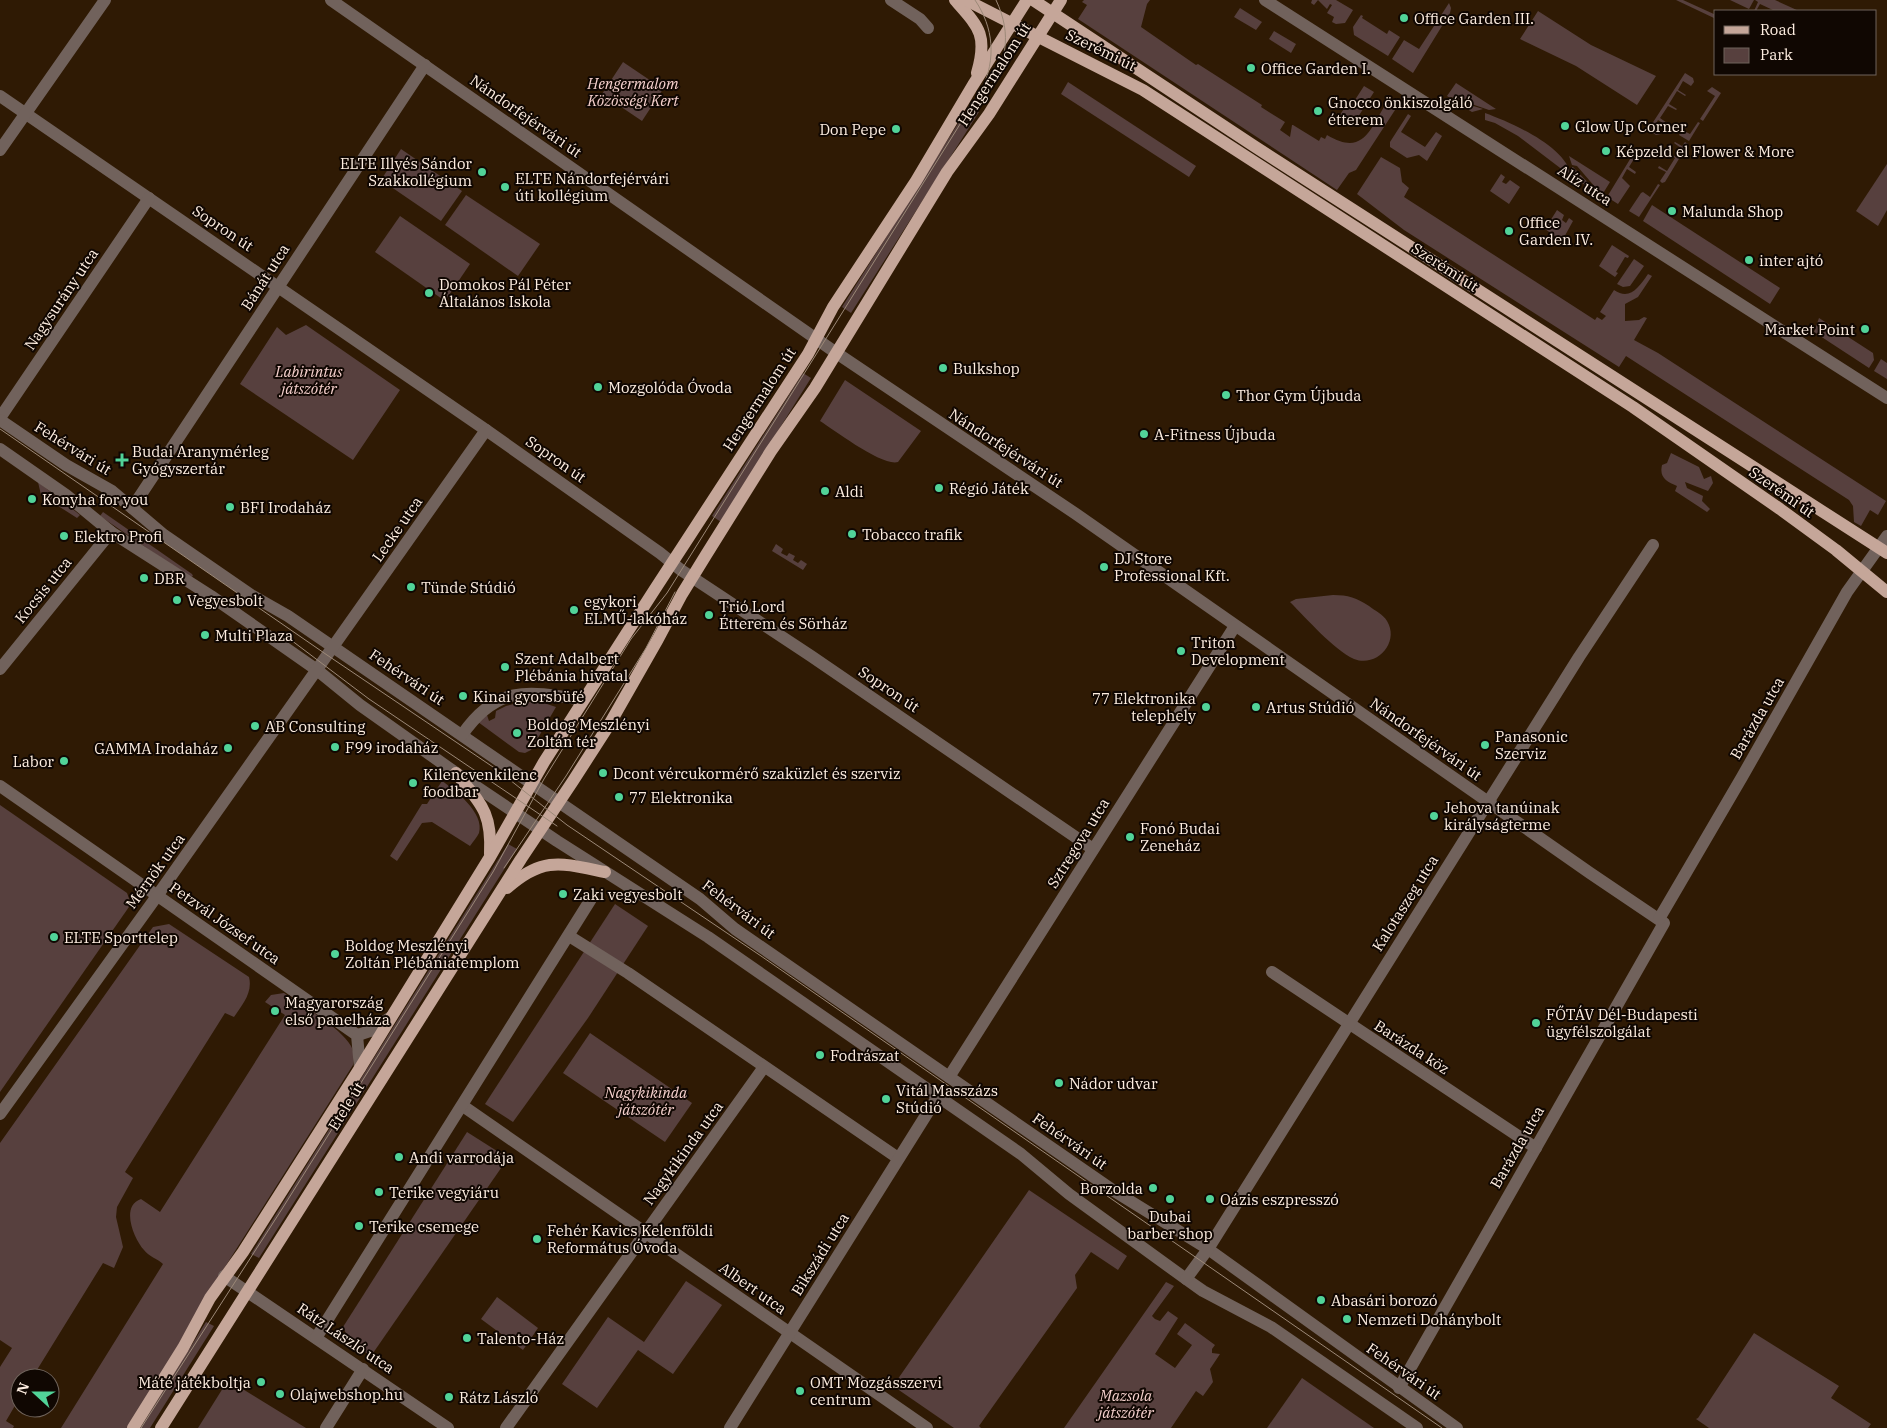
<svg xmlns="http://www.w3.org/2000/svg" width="1887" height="1428" viewBox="0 0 1887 1428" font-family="'IBM Plex Serif',serif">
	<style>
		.green { fill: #57403e }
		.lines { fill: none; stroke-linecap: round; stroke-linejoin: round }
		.minor { stroke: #71625c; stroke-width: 12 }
		.major { stroke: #c5a699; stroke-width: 12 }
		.tram { stroke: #9c8978; stroke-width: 1 }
		.poi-dot { fill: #51d398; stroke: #100702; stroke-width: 2 }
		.labels { text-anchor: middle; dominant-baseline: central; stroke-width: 4; stroke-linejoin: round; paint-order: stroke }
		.poi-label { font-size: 15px; fill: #feeee1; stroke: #100702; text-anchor: start }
		.street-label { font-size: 15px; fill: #feeee1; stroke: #100702 }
		.park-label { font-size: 15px; font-style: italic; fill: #f7d2ce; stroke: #100702 }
	</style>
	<rect width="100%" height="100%" fill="#2f1a04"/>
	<g class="green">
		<path d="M1084,0h66l-3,4 -6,23 55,38 2,-1 64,41 -1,2 24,15 -5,8 10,7 2,-12h1l26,16 2,-4 4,2 2,-4c37,22 43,-6 60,-33l10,5 -41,63 -7,3 -12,17 -259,-171 9,-14 -5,-3z"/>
		<path d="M1312,0h24l17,10 -8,13 -9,1 -4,-2 2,-5 -7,-4 5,-8 -2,-1 -3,5 -9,-9 -4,5 -3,-2z"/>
		<path d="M1676,0h7l33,15v4z"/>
		<path d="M1730,0h24l-5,9z"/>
		<path d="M1755,0h20l24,11h-24l-15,-7 -4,7h-2l4,-9z"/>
		<path d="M1449,3l2,5 -1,5 -37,60 -21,-14 12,-19 15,9z"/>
		<path d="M1240,8l22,14 -6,8 -22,-13z"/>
		<path d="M1538,11l53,34 65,31 -19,29 -61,-39 -56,-27z"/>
		<path d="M1361,15l2,1 -1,2 25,16 2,-4 11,7 -12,19 -34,-21 -1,-8z"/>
		<path d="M1274,31l22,13 -5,9 -22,-14z"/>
		<path d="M623,62l40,27 -21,32 -40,-27z"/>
		<path d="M1685,73l8,5 1,4 -3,4 -8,-5 -5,9 8,5 -1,1 -8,-5 -8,13 8,5 -1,1 -8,-4 -8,12 7,5 -1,2 -8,-5 -5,9 8,5 -5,1 -8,-5z"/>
		<path d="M1068,82l128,84 -7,11 -128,-83z"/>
		<path d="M1456,83l40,26 -7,1 -38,-13 -1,1 -3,-2z"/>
		<path d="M1364,86l10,6 -16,25 -11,6 -11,-2 11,-17 4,2z"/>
		<path d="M1712,87l9,6 -18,28 -3,-2 15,-23 -8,-5z"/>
		<path d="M1451,99l32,10 -11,3z"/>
		<path d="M969,106l10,6 -128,201 -9,-6z"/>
		<path d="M1485,113c27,10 81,33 87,64l-54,-41 -23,-13 -10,-3z"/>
		<path d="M1408,114l3,2 -10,16 24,15 11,-15 6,4 -15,25 -8,-6 -12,3 -17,-11v-5z"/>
		<path d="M1698,122l2,1 -11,18 -10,-6 3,-5 8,4z"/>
		<path d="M1675,142l7,4 3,-4 3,2 -23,38 -3,1 -2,-2 6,-9 -8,-4 1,-2 8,5 8,-13 -8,-5 1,-1 8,5 5,-9 -7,-5z"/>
		<path d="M401,149l61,42 -21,30 -60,-41z"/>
		<path d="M1635,151l10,6 -1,2 -7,-5 -8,13 7,5 -1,2 -8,-5 -5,9 8,8 -12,18 -11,-7z"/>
		<path d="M1569,156l41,26 -8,13 -25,-29 -5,-1z"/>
		<path d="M1381,157l19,11 2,14 7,6 -5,9 191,123 2,-3 5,3 4,-4 -6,-4 14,-22c16,11 25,-3 34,-16l4,2 -14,21 -13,7v17l14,-1 5,-3 3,1 -13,22 24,13 228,148 -8,14 -8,-5 -9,16 -7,-4 -1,-16 -4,-6 -223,-144 -7,11 -215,-137 -47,-36z"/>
		<path d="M1887,164v46l-9,16 -22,-15z"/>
		<path d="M1572,167h1l26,27 -25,-16z"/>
		<path d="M1501,174l4,3 -3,5 4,2 4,-4 10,7 -11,17 -19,-13z"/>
		<path d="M1658,184l2,1 -21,32 -10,-6 12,-18 2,-1 7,5z"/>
		<path d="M466,195l74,49 -22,32 -73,-51z"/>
		<path d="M1652,205l128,83 -10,16 -127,-83z"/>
		<path d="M1557,210l7,5 -2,5 4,3 3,-5 4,3 -11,20 -17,-12z"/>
		<path d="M400,216l70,48 -25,37 -70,-49z"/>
		<path d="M1612,245l17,11 -1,2 -3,-1 -9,15 2,1 -3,4 -16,-11z"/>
		<path d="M1634,259l10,7 -14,20 -7,1 -6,-3z"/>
		<path d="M1819,318l54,35 1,7 -5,8 -55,-36z"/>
		<path d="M306,325l94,65 -47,70 -113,-76 37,-57 9,8z"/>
		<path d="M1881,359l6,4v16l-13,-8z"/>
		<path d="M803,373l8,5 -90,144 -9,-6z"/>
		<path d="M845,380l76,51 -23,31c-15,5 -64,-32 -78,-41z"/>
		<path d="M1671,453l28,14 5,12 7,-3 2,7 -5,8 -23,-9 2,6 16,8 -1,5 8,8 -3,3 -32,-21 2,-5c-10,-4 -18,-8 -15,-21l5,-2z"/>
		<path d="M38,482l42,33 -3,3 -36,-23z"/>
		<path d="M103,512l89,62 1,2 -2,1 -18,-11 -73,-50z"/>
		<path d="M776,544l7,5 -2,4 6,3 2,-3 6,3 -2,4 5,3 3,-3 6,4 -4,6 -31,-19z"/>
		<path d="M1333,595c15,0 24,3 36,11 6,5 14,8 18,15 13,21 -10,47 -33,38 -21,-10 -47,-40 -64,-57l6,-3z"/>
		<path d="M521,702h20l15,5 -25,43 -6,3 -6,-1 -41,-30 9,-7 2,6 6,-3 1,-7 10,-5z"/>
		<path d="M442,781c13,9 43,32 37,52 -2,4 -6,9 -9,13l-38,-24 -10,1 -25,38 -7,-5 32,-52h5z"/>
		<path d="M0,805l127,88 4,11 -131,188z"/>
		<path d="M508,844l9,5 -258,409 -8,-4z"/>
		<path d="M615,904l33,22 -60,92 -75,104 -28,-18z"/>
		<path d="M169,924l80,53c4,16 -7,28 -15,40l-9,-4 -100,159 8,6 -16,29 -1,10 7,30 -9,21 -11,-5 -71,115h-12v19l-14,24 8,5 -1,2h-13v-61l12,-19 -12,-8v-197l153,-216z"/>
		<path d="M284,993c18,13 56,34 67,53 3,5 3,13 2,19l-149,235 -10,21 -66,107h-67l102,-164c-5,-5 -15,-8 -19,-14 -10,-11 -24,-44 -3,-51l19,13 125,-197 -20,-13 6,-7z"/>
		<path d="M590,1033l102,70 -27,39 -102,-69z"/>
		<path d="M467,1132l41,26 -137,198 -21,-14 -7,-15z"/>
		<path d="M1029,1190l98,66 -9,14 -27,-18 -16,23 2,13 -98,138 2,2h-27l-61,-42z"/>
		<path d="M686,1281l36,24 -49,69 -35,-24 -41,58 -35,-24 46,-67 36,25z"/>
		<path d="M1166,1282l8,4 -22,30 3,3 5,2 8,-10 10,7 -23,36 20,14 17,-23 -15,-11 8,-11 30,22 -3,4v4l8,1 -10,15 3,13 -10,14 -7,-5 -25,37h-107z"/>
		<path d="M497,1297l41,31 -15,22 -42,-31z"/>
		<path d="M206,1322l8,4 -64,102h-10z"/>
		<path d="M1754,1333l85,53 -8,12 40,26 -3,4h-159l-13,-9 2,-1z"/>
		<path d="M1302,1378l72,50h-107z"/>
		<path d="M228,1380l78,48h-108z"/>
	</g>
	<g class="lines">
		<g class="minor">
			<path d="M331,0l504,352 241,162 514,359 74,50 -265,465"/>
			<path d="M891,0l29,19 8,9"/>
			<path d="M1265,0l622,398"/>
			<path d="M0,96l486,334 174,123 21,17 130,86 282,193"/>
			<path d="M0,150l105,-150"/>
			<path d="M0,418l149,-220"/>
			<path d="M0,420l66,45 46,26 52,44 87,60 37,21 412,283 35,30 379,262 94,58 249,179"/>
			<path d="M0,449l66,46 45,37 100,64 106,74 43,35 96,68 101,68 151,96 313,217 48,40 117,85 17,12 68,36 146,101"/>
			<path d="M132,508l293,-443"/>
			<path d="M0,669l111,-137"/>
			<path d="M462,735c35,-51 67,-44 121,-35"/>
			<path d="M0,786l357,249 3,33"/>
			<path d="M1659,919l83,-142 105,-185 40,-56"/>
			<path d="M569,936l59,37 270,185"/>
			<path d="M1272,972l264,176"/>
			<path d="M358,1035l12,-4 21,-14"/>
			<path d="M949,1077l286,-451"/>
			<path d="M463,1106l464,322"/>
			<path d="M0,1114l157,-218 329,-466"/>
			<path d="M224,1276l224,152"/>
			<path d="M1186,1279l22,-30 371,-592 74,-112"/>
			<path d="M316,1338l275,-439"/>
			<path d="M326,1428l37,-59"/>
			<path d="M506,1428l258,-361"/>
			<path d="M730,1428l208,-332"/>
		</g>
		<g class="major">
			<path d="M955,0c24,27 33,35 22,73"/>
			<path d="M966,0l177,90 490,317 147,102 56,41 51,42"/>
			<path d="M1033,0l221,146 633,407"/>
			<path d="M456,773c25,31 36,39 34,81"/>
			<path d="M507,888c36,-32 54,-25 98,-16"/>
			<path d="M133,1428l50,-80 27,-50 33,-46 117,-184 130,-211 54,-95 111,-173 153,-235 25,-47 83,-126 57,-96 54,-85"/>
			<path d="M161,1428l360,-569 52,-78 36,-56 49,-86 24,-45 24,-39 65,-104 44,-63 132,-216 42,-58 72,-114"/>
		</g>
		<g class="tram">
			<path d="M985,96c21,-33 28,-60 11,-96"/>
			<path d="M0,429l327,226 169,114 71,56 194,131 681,472"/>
			<path d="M287,637l82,62 188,127"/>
			<path d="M504,868l62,-92 80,-128 29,-56"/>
			<path d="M141,1428l141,-219 211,-337 51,-93 87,-140 36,-46 315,-504c14,-30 12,-61 -7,-89"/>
		</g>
	</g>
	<g class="poi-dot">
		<circle cx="1404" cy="18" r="5"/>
		<circle cx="1251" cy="68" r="5"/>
		<circle cx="1318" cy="111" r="5"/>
		<circle cx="1565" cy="126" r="5"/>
		<circle cx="896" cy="129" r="5"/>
		<circle cx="1606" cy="151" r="5"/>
		<circle cx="482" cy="172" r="5"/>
		<circle cx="505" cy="187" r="5"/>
		<circle cx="1672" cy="211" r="5"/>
		<circle cx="1509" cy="231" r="5"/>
		<circle cx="1749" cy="260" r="5"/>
		<circle cx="429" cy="293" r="5"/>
		<circle cx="1865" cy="329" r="5"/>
		<circle cx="943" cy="368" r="5"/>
		<circle cx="598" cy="387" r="5"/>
		<circle cx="1226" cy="395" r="5"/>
		<circle cx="1144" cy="434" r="5"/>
		<path d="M119.5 452.5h5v5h5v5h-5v5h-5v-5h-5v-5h5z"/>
		<circle cx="939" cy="488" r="5"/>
		<circle cx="825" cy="491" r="5"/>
		<circle cx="32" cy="499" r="5"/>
		<circle cx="230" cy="507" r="5"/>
		<circle cx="852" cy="534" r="5"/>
		<circle cx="64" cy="536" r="5"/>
		<circle cx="1104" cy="567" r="5"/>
		<circle cx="144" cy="578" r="5"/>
		<circle cx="411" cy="587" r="5"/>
		<circle cx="177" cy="600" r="5"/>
		<circle cx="574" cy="610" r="5"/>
		<circle cx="709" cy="615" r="5"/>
		<circle cx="205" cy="635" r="5"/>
		<circle cx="1181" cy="651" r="5"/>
		<circle cx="505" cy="667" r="5"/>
		<circle cx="463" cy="696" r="5"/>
		<circle cx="1206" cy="707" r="5"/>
		<circle cx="1256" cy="707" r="5"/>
		<circle cx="255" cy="726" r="5"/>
		<circle cx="517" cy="733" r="5"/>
		<circle cx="1485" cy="745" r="5"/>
		<circle cx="335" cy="747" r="5"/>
		<circle cx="228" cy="748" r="5"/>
		<circle cx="64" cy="761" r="5"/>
		<circle cx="603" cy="773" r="5"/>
		<circle cx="413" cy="783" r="5"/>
		<circle cx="619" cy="797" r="5"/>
		<circle cx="1434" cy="816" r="5"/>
		<circle cx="1130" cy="837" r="5"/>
		<circle cx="563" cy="894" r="5"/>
		<circle cx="54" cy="937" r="5"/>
		<circle cx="335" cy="954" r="5"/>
		<circle cx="275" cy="1011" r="5"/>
		<circle cx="1536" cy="1023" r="5"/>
		<circle cx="820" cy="1055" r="5"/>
		<circle cx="1059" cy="1083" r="5"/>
		<circle cx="886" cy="1099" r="5"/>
		<circle cx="399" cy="1157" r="5"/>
		<circle cx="1153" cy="1188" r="5"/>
		<circle cx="379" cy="1192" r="5"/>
		<circle cx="1170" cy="1199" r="5"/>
		<circle cx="1210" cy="1199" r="5"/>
		<circle cx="359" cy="1226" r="5"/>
		<circle cx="537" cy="1239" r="5"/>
		<circle cx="1321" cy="1300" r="5"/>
		<circle cx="1347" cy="1319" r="5"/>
		<circle cx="467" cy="1338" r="5"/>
		<circle cx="261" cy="1382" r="5"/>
		<circle cx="800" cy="1391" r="5"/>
		<circle cx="280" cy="1394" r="5"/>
		<circle cx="449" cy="1397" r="5"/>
	</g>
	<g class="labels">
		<g class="poi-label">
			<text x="1414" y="18">Office Garden III.</text>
			<text x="1261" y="68">Office Garden I.</text>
			<text x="1328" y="102">Gnocco önkiszolgáló<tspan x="1328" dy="17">étterem</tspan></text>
			<text x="1575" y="126">Glow Up Corner</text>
			<text x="886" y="129" text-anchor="end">Don Pepe</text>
			<text x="1616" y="151">Képzeld el Flower &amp; More</text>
			<text x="472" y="163" text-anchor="end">ELTE Illyés Sándor<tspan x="472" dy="17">Szakkollégium</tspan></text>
			<text x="515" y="178">ELTE Nándorfejérvári<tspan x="515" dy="17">úti kollégium</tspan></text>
			<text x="1682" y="211">Malunda Shop</text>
			<text x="1519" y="222">Office<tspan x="1519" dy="17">Garden IV.</tspan></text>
			<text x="1759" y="260">inter ajtó</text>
			<text x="439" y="284">Domokos Pál Péter<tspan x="439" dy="17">Általános Iskola</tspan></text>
			<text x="1855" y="329" text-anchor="end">Market Point</text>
			<text x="953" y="368">Bulkshop</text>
			<text x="608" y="387">Mozgolóda Óvoda</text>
			<text x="1236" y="395">Thor Gym Újbuda</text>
			<text x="1154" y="434">A-Fitness Újbuda</text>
			<text x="132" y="451">Budai Aranymérleg<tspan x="132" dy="17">Gyógyszertár</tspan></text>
			<text x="949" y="488">Régió Játék</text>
			<text x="835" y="491">Aldi</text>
			<text x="42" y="499">Konyha for you</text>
			<text x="240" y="507">BFI Irodaház</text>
			<text x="862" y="534">Tobacco trafik</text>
			<text x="74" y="536">Elektro Profi</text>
			<text x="1114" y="558">DJ Store<tspan x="1114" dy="17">Professional Kft.</tspan></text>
			<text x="154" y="578">DBR</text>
			<text x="421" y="587">Tünde Stúdió</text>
			<text x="187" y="600">Vegyesbolt</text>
			<text x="584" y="601">egykori<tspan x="584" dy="17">ELMŰ-lakóház</tspan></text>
			<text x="719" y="606">Trió Lord<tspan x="719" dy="17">Étterem és Sörház</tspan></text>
			<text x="215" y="635">Multi Plaza</text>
			<text x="1191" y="642">Triton<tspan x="1191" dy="17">Development</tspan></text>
			<text x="515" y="658">Szent Adalbert<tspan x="515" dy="17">Plébánia hivatal</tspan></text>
			<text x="473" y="696">Kinai gyorsbüfé</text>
			<text x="1196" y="698" text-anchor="end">77 Elektronika<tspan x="1196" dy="17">telephely</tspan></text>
			<text x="1266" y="707">Artus Stúdió</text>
			<text x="527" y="724">Boldog Meszlényi<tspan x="527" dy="17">Zoltán tér</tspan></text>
			<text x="265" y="726">AB Consulting</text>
			<text x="1495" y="736">Panasonic<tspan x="1495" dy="17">Szerviz</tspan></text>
			<text x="345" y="747">F99 irodaház</text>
			<text x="218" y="748" text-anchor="end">GAMMA Irodaház</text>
			<text x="54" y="761" text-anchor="end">Labor</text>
			<text x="613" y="773">Dcont vércukormérő szaküzlet és szerviz</text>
			<text x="423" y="774">Kilencvenkilenc<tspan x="423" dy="17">foodbar</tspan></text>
			<text x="629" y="797">77 Elektronika</text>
			<text x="1444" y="807">Jehova tanúinak<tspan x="1444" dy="17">királyságterme</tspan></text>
			<text x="1140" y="828">Fonó Budai<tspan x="1140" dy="17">Zeneház</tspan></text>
			<text x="573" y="894">Zaki vegyesbolt</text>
			<text x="64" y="937">ELTE Sporttelep</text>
			<text x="345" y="945">Boldog Meszlényi<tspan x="345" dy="17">Zoltán Plébániatemplom</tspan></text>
			<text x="285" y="1002">Magyarország<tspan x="285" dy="17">első panelháza</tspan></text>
			<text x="1546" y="1014">FŐTÁV Dél-Budapesti<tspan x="1546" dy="17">ügyfélszolgálat</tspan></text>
			<text x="830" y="1055">Fodrászat</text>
			<text x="1069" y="1083">Nádor udvar</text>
			<text x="896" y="1090">Vitál Masszázs<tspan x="896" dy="17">Stúdió</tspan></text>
			<text x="409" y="1157">Andi varrodája</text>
			<text x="1143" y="1188" text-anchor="end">Borzolda</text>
			<text x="389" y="1192">Terike vegyiáru</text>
			<text x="1220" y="1199">Oázis eszpresszó</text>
			<text x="1170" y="1216" text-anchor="middle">Dubai<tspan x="1170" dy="17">barber shop</tspan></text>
			<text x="369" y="1226">Terike csemege</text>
			<text x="547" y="1230">Fehér Kavics Kelenföldi<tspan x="547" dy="17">Református Óvoda</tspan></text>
			<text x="1331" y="1300">Abasári borozó</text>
			<text x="1357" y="1319">Nemzeti Dohánybolt</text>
			<text x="477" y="1338">Talento-Ház</text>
			<text x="251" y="1382" text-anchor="end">Máté játékboltja</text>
			<text x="810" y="1382">OMT Mozgásszervi<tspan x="810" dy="17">centrum</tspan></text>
			<text x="290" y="1394">Olajwebshop.hu</text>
			<text x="459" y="1397">Rátz László</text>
		</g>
		<g class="street-label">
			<text transform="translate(1101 50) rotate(26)">Szerémi út</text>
			<text transform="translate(994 74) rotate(-57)">Hengermalom út</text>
			<text transform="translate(526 116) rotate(35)">Nándorfejérvári út</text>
			<text transform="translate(1585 185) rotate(33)">Alíz utca</text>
			<text transform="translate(223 228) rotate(34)">Sopron út</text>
			<text transform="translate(1445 267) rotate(33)">Szerémi út</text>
			<text transform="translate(265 277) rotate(-57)">Bánát utca</text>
			<text transform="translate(61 299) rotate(-56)">Nagysurány utca</text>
			<text transform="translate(759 399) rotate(-57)">Hengermalom út</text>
			<text transform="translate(73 448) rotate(32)">Fehérvári út</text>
			<text transform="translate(1006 448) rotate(33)">Nándorfejérvári út</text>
			<text transform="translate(556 459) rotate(35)">Sopron út</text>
			<text transform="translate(1782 492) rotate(35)">Szerémi út</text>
			<text transform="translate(397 529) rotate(-55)">Lecke utca</text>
			<text transform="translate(43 590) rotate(-51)">Kocsis utca</text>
			<text transform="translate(407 677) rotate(34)">Fehérvári út</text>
			<text transform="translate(889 689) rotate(34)">Sopron út</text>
			<text transform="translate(1757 718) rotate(-60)">Barázda utca</text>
			<text transform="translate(1426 739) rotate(35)">Nándorfejérvári út</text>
			<text transform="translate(1078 843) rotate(-58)">Sztregova utca</text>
			<text transform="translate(155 871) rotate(-54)">Mérnök utca</text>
			<text transform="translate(1405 903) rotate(-58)">Kalotaszeg utca</text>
			<text transform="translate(739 909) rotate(37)">Fehérvári út</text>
			<text transform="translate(225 923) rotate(35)">Petzvál József utca</text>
			<text transform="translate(1412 1047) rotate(33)">Barázda köz</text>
			<text transform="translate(346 1106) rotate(-58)">Etele út</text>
			<text transform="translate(1070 1141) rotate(35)">Fehérvári út</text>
			<text transform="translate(1517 1147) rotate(-60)">Barázda utca</text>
			<text transform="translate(683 1153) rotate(-54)">Nagykikinda utca</text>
			<text transform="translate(820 1254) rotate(-58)">Bikszádi utca</text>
			<text transform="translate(753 1288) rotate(35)">Albert utca</text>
			<text transform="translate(346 1338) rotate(34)">Rátz László utca</text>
			<text transform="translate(1404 1371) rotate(35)">Fehérvári út</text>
		</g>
		<g class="park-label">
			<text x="633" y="83">Hengermalom<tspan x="633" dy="17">Közösségi Kert</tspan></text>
			<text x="309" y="371">Labirintus<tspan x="309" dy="17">játszótér</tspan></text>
			<text x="646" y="1092">Nagykikinda<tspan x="646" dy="17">játszótér</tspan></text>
			<text x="1126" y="1395">Mazsola<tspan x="1126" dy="17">játszótér</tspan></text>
		</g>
	</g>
	<rect x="1714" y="10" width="162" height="65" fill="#100702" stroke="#6f635b"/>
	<rect x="1724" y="26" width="25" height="8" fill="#c5a699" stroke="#6f635b"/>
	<text x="1760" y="35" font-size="15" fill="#feeee1">Road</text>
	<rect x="1724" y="48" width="25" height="15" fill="#57403e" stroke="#6f635b"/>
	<text x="1760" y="60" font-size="15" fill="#feeee1">Park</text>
	<g transform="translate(35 1393) rotate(291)"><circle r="24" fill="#100702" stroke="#6f635b"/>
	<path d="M0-4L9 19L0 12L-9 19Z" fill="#51d398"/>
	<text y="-8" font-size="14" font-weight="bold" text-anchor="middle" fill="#feeee1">N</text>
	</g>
</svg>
